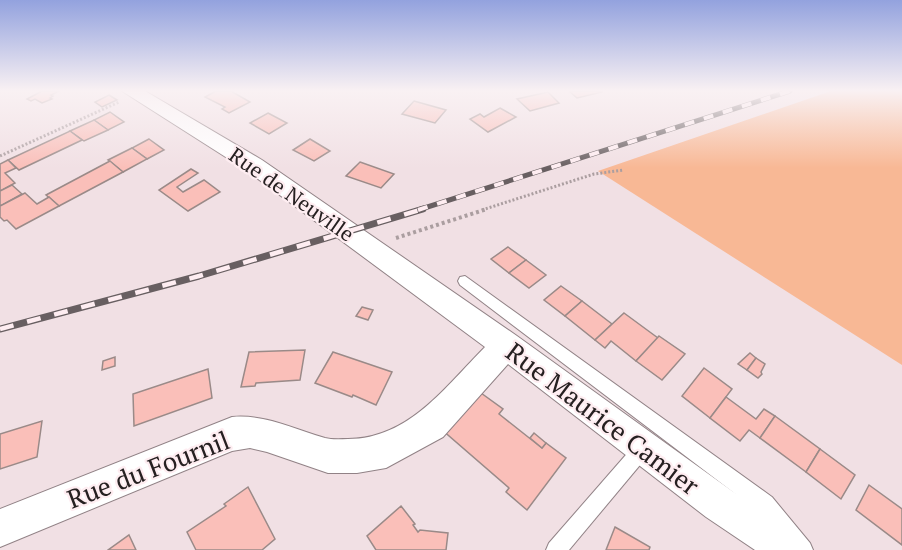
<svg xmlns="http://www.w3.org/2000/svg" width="902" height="550" viewBox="0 0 902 550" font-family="'PT Serif',serif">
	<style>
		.green { fill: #f8b895 }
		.building { fill: #fabfb9; stroke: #9a8a88; stroke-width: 1.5 }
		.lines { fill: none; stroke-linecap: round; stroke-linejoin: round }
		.lane-casing { stroke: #918286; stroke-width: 2 }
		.street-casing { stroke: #918286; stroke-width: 2 }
		.path-far1 { stroke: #ab9ea0; stroke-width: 3; stroke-dasharray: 2 2; stroke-linecap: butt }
		.path { stroke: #ab9ea0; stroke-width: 4; stroke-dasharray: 3 3; stroke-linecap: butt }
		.lane { fill: #fff; fill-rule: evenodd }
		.street { fill: #fff; fill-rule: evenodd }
		.rail-far1-casing { stroke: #685f61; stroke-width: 5 }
		.rail-casing { stroke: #685f61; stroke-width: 7 }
		.rail-far1 { stroke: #feedf1; stroke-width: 4; stroke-dasharray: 10; stroke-linecap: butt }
		.rail { stroke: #feedf1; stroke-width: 4.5; stroke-dasharray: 14; stroke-linecap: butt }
		.labels { text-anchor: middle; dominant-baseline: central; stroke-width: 4.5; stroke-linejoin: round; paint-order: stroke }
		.street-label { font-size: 21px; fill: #262021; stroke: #feedf1 }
		.near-street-label { font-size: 26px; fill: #262021; stroke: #feedf1 }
	</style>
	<rect width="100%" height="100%" fill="#f1e0e4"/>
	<path class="green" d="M831,91h71v274l-304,-194z"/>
	<g class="building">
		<path d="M42,91h17l-8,4 2,1 -3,2 2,1 -10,4 -7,-4 -4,2 -4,-2z"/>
		<path d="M216,91h15l19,11 -21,11 -7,-4 3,-2 -20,-10z"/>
		<path d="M569,91h33v1l-25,6z"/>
		<path d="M548,92l11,11 -29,8 -13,-12z"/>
		<path d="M109,95l8,5 -15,7 -7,-5z"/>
		<path d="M414,101l32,9 -11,13 -33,-9z"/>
		<path d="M500,108l16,9 -28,15 -18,-13 10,-5 4,3z"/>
		<path d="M110,112l14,10 -16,8 -14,-10z"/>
		<path d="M268,113l19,10 -18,11 -19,-11z"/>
		<path d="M94,120l14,10 -24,11 -14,-10z"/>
		<path d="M70,131l12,9 -63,30 -11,-10z"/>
		<path d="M149,139l15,11 -17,9 -15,-11z"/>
		<path d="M310,139l20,12 -16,10 -21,-11z"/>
		<path d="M132,148l15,11 -24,13 -15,-12z"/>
		<path d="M8,160l8,8 -11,5 10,10 -15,8v-27z"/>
		<path d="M110,161l13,11 -64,34 -13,-11z"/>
		<path d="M360,162l34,12 -13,14 -35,-12z"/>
		<path d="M191,169l7,4 -21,14 6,5 21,-12 16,12 -32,19 -29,-21z"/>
		<path d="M12,185l10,9 -22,12v-15z"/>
		<path d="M25,193l12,11 12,-7 10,9 -43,23 -9,-9 -3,1 -4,-4v-11z"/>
		<path d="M508,247l18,13 -17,13 -18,-14z"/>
		<path d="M526,260l20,15 -17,13 -20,-15z"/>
		<path d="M561,286l21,15 -17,15 -21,-16z"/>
		<path d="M582,301l30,23 -17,16 -30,-24z"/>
		<path d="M362,307l11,3 -5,10 -12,-4z"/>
		<path d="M624,313l34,25 -22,23 -25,-20 -6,7 -10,-8z"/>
		<path d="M659,336l26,18 -23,26 -26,-19z"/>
		<path d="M305,350l-5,30 -44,3 -1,3 -14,1 8,-35z"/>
		<path d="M333,352l59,20 -16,33 -23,-10 -1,2 -37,-14z"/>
		<path d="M750,353l6,5 -9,12 -9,-6z"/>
		<path d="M115,357v9l-13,4 1,-9z"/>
		<path d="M756,358l9,6 -4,8 1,2 -4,4 -11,-8z"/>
		<path d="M704,368l28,21 -22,29 -28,-22z"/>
		<path d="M208,369l4,29 -78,28 -1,-32z"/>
		<path d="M481,393l22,16 -4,5 43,34 4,-5 20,15 -39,52 -21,-18 3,-4 -68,-59z"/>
		<path d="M726,397l30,22 8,-10 11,7 -15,22 -11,-8 -9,11 -30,-23z"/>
		<path d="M775,416l45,33 -14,23 -46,-34z"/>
		<path d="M42,421l-5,36 -37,12v-35z"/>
		<path d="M534,433l12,10 -4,5 -12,-10z"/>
		<path d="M820,449l35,26 -14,24 -35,-27z"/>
		<path d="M869,485l33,24v36l-46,-35z"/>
		<path d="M248,487l27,52 -13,11h-66l-9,-18 39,-26 -2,-2z"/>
		<path d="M401,506l14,18 -2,1 5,7 2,-2 28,3 -2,17h-70l-9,-14z"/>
		<path d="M615,527l35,20 -1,3h-43z"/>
		<path d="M129,535l7,15h-28z"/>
	</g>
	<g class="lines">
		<g class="lane-casing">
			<g id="lane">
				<path d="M465,276l307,221 38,46 3,7h-22l-33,-39 -298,-226 -2,-4 2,-4z"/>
				<path d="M644,438l6,3 3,6 -3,6 -81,97h-23l3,-7 89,-102z"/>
			</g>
		</g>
		<g class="street-casing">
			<path id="street" d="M122,91h23l117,69 255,176 215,155 71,45 5,14h-53l-49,-33 -198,-153 -65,73 -57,31 -29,5h-29l-61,-21 -17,-4 -18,3 -232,96v-38l232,-92c34,-3 61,12 93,21 8,2 16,1 23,1 61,0 98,-53 137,-92l-239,-177z"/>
		</g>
		<g class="path-far1">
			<path d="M0,156l119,-54"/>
			<path d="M482,210l112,-36 30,-4"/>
		</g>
		<path class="path" d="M396,238l91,-29"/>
		<use href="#lane" class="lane"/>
		<use href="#street" class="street"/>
		<g class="rail-far1-casing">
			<path id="rail-far1" d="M418,210l372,-119"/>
		</g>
		<g class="rail-casing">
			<path id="rail" d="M0,329l199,-53 224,-67"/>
		</g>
		<use href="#rail-far1" class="rail-far1"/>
		<use href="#rail" class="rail"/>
	</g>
	<linearGradient id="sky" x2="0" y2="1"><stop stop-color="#93a2de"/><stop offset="0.54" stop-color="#f9f1f3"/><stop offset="1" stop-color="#f9f1f3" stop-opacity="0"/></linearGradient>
	<rect width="902" height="168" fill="url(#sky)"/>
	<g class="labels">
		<g class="street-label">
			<text transform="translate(292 194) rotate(35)">Rue de Neuville</text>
		</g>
		<g class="near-street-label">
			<text transform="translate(603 418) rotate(37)">Rue Maurice Camier</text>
			<text transform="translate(148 469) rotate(-21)">Rue du Fournil</text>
		</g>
	</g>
</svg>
